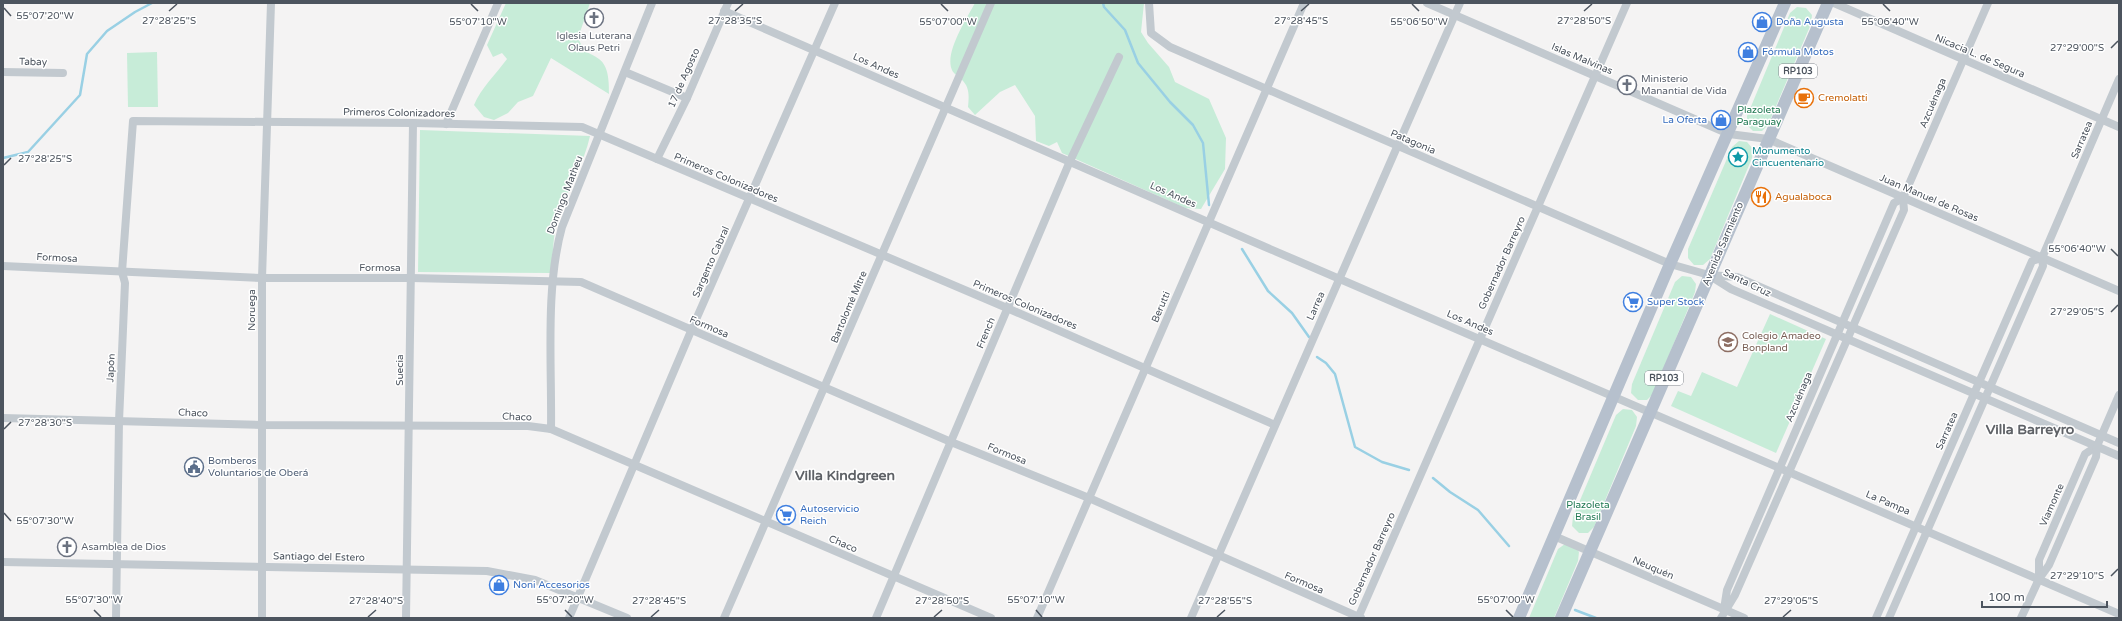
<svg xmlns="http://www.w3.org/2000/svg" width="2122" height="621" viewBox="0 0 2122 621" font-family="'Varela Round',sans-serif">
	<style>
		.green { fill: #c7ecd8 }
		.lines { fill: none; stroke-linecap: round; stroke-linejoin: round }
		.stream { stroke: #99d0e4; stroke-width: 2.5 }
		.street { stroke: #c2c9cf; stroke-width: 8 }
		.primary { stroke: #b6c0cd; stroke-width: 12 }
		.ticks { fill: none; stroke: #4c545e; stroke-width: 1.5 }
		.labels { text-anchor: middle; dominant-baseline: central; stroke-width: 3; stroke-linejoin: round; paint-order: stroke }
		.shield { fill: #fff; stroke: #82878e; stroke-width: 1 }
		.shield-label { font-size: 9px; font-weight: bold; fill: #4c545e }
		.shop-label { font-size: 10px; fill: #366cbe; stroke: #fff; text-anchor: start }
		.worship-label { font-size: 10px; fill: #5b616d; stroke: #fff; text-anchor: start }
		.street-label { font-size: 10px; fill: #4c545e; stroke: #fff }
		.food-label { font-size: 10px; fill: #c56008; stroke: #fff; text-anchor: start }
		.park-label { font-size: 10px; fill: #227a54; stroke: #fff }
		.culture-label { font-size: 10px; fill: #0d838f; stroke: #fff; text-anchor: start }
		.education-label { font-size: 10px; fill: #785e54; stroke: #fff; text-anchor: start }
		.service-label { font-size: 10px; fill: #4e5e75; stroke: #fff; text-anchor: start }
		.district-label { font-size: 14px; font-weight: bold; fill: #5f6267; stroke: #fff }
		.ticks-label { font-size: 10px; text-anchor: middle; fill: #4c545e; stroke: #fff; stroke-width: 3; stroke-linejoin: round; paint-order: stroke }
	</style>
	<rect width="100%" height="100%" fill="#f4f3f3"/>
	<g class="green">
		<path d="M506,3h84l-12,35c9,19 7,11 21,21 10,7 10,24 10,35l-58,-36 -18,38 -15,6 -10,11 -14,7 -10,-3 -10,-12c7,-17 22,-31 33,-46l-5,-6 -9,4 -6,-12z"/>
		<path d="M975,3h169l-3,29 7,11 21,24 6,15 34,17 17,39 -1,31 -24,40 -16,-1 -87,-39 -36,-16 -5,-11 -8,4 -13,-5 -1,-25 -20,-31 -15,7 -25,23 -7,-8c1,-11 2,-20 -7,-28 -3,-3 -8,-6 -9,-9 -8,-17 15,-52 23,-67z"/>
		<path d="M1797,7l9,1 6,7 -1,9 -43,101 -6,6h-9l-6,-6v-9l43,-103z"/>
		<path d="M157,52l1,55h-30l-1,-54z"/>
		<path d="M420,130l170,6c-6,27 -20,50 -30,75 -7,19 -7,41 -8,62l-134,-1z"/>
		<path d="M1739,141l8,1 6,7 -1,9 -42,101 -7,6h-9l-6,-7v-9l44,-102z"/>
		<path d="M1682,276l9,1 5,7 -1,8 -42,102 -6,6h-9l-7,-7 1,-9 43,-102z"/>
		<path d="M1770,314l56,25 -50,114 -105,-47 7,-15 13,5 11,-24 35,15z"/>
		<path d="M1623,409l9,1 5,7 -1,9 -42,101 -6,6h-9l-7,-7 1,-9 43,-102z"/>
		<path d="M1565,544l9,1 5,7 -1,9 -24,57h-25l29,-69z"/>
	</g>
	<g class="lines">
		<g class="stream">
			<path d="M1103,3l1,4 21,23 13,33 32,39 23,23 10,18 6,62"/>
			<path d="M3,158l25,-6 52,-57 7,-41 20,-23 28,-19 17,-9"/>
			<path d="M1242,249l26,42 24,22 17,24"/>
			<path d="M1317,357l9,6 9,11 20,73 27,15 27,8"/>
			<path d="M1433,478l17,14 28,18 31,36"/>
			<path d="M1575,610l21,8"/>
		</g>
		<g class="street">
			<path d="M1149,3l2,30 19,14 500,217 39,11 28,2 382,166"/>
			<path d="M1427,3l302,131 39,5 351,152"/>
			<path d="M1834,3l285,124"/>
			<path d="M724,11l539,235 856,368"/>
			<path d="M3,72l60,1"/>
			<path d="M625,72l62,26"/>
			<path d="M446,124l52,-121"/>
			<path d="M657,159l30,-61 41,-95"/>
			<path d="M3,266l259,12h149l170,4 370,160 138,56 272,120"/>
			<path d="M1712,277l19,12 388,167"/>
			<path d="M3,418l259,7 266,1 23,3 440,189"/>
			<path d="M551,429c1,-64 -6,-141 11,-202l90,-224"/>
			<path d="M1554,536l190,82"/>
			<path d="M3,562l484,9 48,9 92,38"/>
			<path d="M2039,579v-19l46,-106 12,-8"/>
			<path d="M1724,609l3,-19 167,-387 9,-5"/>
			<path d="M116,618l3,-197 6,-138 -3,-11 11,-151 280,2 169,4 425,181 268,117"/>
			<path d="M262,618v-340l9,-275"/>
			<path d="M406,618l7,-495"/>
			<path d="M569,618l122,-287 144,-328"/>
			<path d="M724,618l267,-615"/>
			<path d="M876,618l194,-457 49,-104"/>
			<path d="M1037,618l267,-615"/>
			<path d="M1191,618l269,-615"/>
			<path d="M1358,618l269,-615"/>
			<path d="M1721,618l14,-23 169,-385 -1,-12 85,-195"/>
			<path d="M1876,618l156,-357 10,-3"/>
			<path d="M1889,618l154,-352 -1,-8 77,-179"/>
			<path d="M2021,618l18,-39 10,-14 47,-108 1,-11 22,-51"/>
		</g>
		<g class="primary">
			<path d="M1519,618l151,-354 115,-261"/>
			<path d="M1561,618l267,-615"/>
		</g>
	</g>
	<path class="ticks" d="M471,4l7,7M941,4l7,7M1412,4l7,7M1883,4l7,7M4,8l7,8M169,11l8,-7M735,11l8,-7M1301,11l8,-7M1584,11l8,-7M2111,48l7,-7M4,165l7,-7M2111,249l7,7M2111,312l7,-7M4,429l7,-7M4,513l7,8M2111,576l7,-7M94,610l7,7M565,610l7,7M1036,610l6,7M1506,610l7,7M368,617l8,-7M651,617l8,-7M934,617l8,-7M1217,617l8,-7M1783,617l8,-7"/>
	<defs>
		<g id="church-ring" transform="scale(1)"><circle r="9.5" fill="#fff" stroke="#6b7280" stroke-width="1.5"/><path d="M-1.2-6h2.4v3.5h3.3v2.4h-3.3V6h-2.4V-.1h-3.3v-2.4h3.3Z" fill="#6b7280"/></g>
		<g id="shop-ring" transform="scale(1)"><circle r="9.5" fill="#fff" stroke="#3f7fe0" stroke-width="1.5"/><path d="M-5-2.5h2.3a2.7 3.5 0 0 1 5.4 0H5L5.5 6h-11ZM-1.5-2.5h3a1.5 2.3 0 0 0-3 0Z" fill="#3f7fe0"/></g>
		<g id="cafe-ring" transform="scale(1)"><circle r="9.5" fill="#fff" stroke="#e8710a" stroke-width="1.5"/><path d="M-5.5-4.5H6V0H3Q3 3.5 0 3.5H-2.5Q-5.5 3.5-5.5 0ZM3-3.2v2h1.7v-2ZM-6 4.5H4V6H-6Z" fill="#e8710a"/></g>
		<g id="sight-ring" transform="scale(1)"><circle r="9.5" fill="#fff" stroke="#0f9aa8" stroke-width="1.5"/><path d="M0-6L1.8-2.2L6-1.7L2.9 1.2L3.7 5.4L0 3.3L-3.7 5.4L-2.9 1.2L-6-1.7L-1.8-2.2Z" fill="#0f9aa8"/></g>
		<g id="restaurant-ring" transform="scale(1)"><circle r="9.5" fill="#fff" stroke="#e8710a" stroke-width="1.5"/><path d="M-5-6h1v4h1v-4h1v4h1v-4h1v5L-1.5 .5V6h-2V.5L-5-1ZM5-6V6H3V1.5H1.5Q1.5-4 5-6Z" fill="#e8710a"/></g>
		<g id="supermarket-ring" transform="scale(1)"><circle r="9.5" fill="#fff" stroke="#3f7fe0" stroke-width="1.5"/><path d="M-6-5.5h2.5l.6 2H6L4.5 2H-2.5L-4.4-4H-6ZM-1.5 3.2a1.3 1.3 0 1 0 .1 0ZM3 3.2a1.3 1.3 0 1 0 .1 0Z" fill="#3f7fe0"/></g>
		<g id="school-ring" transform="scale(1)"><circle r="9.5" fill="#fff" stroke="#8d6e63" stroke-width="1.5"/><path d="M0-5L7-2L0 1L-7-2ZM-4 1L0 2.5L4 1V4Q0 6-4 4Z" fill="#8d6e63"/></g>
		<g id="civic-ring" transform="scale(1)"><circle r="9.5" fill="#fff" stroke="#5c6f8a" stroke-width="1.5"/><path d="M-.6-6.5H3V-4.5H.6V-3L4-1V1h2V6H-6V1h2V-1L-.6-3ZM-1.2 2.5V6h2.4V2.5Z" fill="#5c6f8a"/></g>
	</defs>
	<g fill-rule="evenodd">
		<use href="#church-ring" x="594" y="18"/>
		<use href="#shop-ring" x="1762" y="22"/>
		<use href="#shop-ring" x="1748" y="52"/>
		<use href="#church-ring" x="1627" y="85"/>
		<use href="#cafe-ring" x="1804" y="98"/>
		<use href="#shop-ring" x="1721" y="120"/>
		<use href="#sight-ring" x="1738" y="157"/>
		<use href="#restaurant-ring" x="1761" y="197"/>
		<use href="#supermarket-ring" x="1633" y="302"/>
		<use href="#school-ring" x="1728" y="342"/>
		<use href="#civic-ring" x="194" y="467"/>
		<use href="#supermarket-ring" x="786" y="515"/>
		<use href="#church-ring" x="67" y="547"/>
		<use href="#shop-ring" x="499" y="585"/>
	</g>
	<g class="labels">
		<g class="shield">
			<rect x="1779" y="64" width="38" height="14" rx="3"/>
			<rect x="1645" y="371" width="38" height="14" rx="3"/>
		</g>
		<g class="shield-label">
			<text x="1798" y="71">RP103</text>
			<text x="1664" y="378">RP103</text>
		</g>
		<g class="shop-label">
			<text x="1776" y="22">Doña Augusta</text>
			<text x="1762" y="52">Fórmula Motos</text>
			<text x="1707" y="120" text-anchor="end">La Oferta</text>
			<text x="1647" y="302">Super Stock</text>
			<text x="800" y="509">Autoservicio<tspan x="800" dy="12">Reich</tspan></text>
			<text x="513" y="585">Noni Accesorios</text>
		</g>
		<g class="worship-label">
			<text x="594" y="36" text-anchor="middle">Iglesia Luterana<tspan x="594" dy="12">Olaus Petri</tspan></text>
			<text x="1641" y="79">Ministerio<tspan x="1641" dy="12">Manantial de Vida</tspan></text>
			<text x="81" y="547">Asamblea de Dios</text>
		</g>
		<g class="street-label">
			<text transform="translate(1980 56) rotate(23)">Nicacia L. de Segura</text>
			<text transform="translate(1582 59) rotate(23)">Islas Malvinas</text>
			<text transform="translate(33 62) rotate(1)">Tabay</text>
			<text transform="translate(876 66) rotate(24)">Los Andes</text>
			<text transform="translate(684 78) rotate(-66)">17 de Agosto</text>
			<text transform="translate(1933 103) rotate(-67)">Azcuénaga</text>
			<text transform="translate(399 113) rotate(1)">Primeros Colonizadores</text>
			<text transform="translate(2082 140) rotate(-67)">Sarratea</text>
			<text transform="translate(1413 142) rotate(23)">Patagonia</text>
			<text transform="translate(726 178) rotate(23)">Primeros Colonizadores</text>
			<text transform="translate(565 195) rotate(-69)">Domingo Matheu</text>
			<text transform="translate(1173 195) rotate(24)">Los Andes</text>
			<text transform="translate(1929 198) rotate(23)">Juan Manuel de Rosas</text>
			<text transform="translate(1723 244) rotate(-67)">Avenida Sarmiento</text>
			<text transform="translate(57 258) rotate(3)">Formosa</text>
			<text transform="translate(711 262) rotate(-66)">Sargento Cabral</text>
			<text transform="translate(1502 263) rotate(-66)">Gobernador Barreyro</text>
			<text x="380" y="268">Formosa</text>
			<text transform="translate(1747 283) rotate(26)">Santa Cruz</text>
			<text transform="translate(1025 305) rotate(23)">Primeros Colonizadores</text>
			<text transform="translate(1316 306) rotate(-66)">Larrea</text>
			<text transform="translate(849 307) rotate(-67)">Bartolomé Mitre</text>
			<text transform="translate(1161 307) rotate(-67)">Berutti</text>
			<text transform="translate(252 310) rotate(-90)">Noruega</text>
			<text transform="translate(1470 323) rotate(23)">Los Andes</text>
			<text transform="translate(709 327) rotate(23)">Formosa</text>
			<text transform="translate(986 333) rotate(-67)">French</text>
			<text transform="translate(111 368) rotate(-87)">Japón</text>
			<text transform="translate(400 370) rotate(-90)">Suecia</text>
			<text transform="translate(1799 397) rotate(-67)">Azcuénaga</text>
			<text transform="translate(193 413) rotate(2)">Chaco</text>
			<text transform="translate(517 417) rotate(2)">Chaco</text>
			<text transform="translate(1947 431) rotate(-66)">Sarratea</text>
			<text transform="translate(1007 454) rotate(22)">Formosa</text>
			<text transform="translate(1888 503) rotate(23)">La Pampa</text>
			<text transform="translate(2052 505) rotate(-66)">Viamonte</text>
			<text transform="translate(843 544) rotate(23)">Chaco</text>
			<text transform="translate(319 557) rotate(1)">Santiago del Estero</text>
			<text transform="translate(1372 559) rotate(-66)">Gobernador Barreyro</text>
			<text transform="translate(1653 568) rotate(23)">Neuquén</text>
			<text transform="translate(1304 583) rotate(23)">Formosa</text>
		</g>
		<g class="food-label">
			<text x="1818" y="98">Cremolatti</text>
			<text x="1775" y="197">Agualaboca</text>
		</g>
		<g class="park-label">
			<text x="1759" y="110">Plazoleta<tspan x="1759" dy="12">Paraguay</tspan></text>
			<text x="1588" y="505">Plazoleta<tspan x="1588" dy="12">Brasil</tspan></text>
		</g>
		<g class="culture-label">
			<text x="1752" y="151">Monumento<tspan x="1752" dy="12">Cincuentenario</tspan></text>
		</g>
		<g class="education-label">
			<text x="1742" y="336">Colegio Amadeo<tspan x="1742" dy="12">Bonpland</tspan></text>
		</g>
		<g class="service-label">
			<text x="208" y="461">Bomberos<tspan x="208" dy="12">Voluntarios de Oberá</tspan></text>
		</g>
		<g class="district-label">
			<text x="2030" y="429">Villa Barreyro</text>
			<text x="845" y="475">Villa Kindgreen</text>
		</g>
	</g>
	<g class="ticks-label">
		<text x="45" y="19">55°07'20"W</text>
		<text x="169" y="24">27°28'25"S</text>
		<text x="735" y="24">27°28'35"S</text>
		<text x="1301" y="24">27°28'45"S</text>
		<text x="1584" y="24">27°28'50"S</text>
		<text x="478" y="25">55°07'10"W</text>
		<text x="948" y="25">55°07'00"W</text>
		<text x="1890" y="25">55°06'40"W</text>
		<text x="1419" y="25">55°06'50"W</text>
		<text x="2077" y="51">27°29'00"S</text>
		<text x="45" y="162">27°28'25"S</text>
		<text x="2077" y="252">55°06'40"W</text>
		<text x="2077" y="315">27°29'05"S</text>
		<text x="45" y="426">27°28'30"S</text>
		<text x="45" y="524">55°07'30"W</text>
		<text x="2077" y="579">27°29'10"S</text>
		<text x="94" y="603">55°07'30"W</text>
		<text x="565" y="603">55°07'20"W</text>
		<text x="1036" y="603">55°07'10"W</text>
		<text x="1506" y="603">55°07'00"W</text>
		<text x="376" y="604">27°28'40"S</text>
		<text x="659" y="604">27°28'45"S</text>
		<text x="942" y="604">27°28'50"S</text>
		<text x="1225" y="604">27°28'55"S</text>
		<text x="1791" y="604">27°29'05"S</text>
	</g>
	<rect width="2122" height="621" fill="none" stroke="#4c545e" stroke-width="8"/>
	<path d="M1982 601v6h125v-6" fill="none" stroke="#4c545e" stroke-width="2"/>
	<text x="1988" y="601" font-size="12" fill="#4c545e" stroke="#ffffff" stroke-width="3" paint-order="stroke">100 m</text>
</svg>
